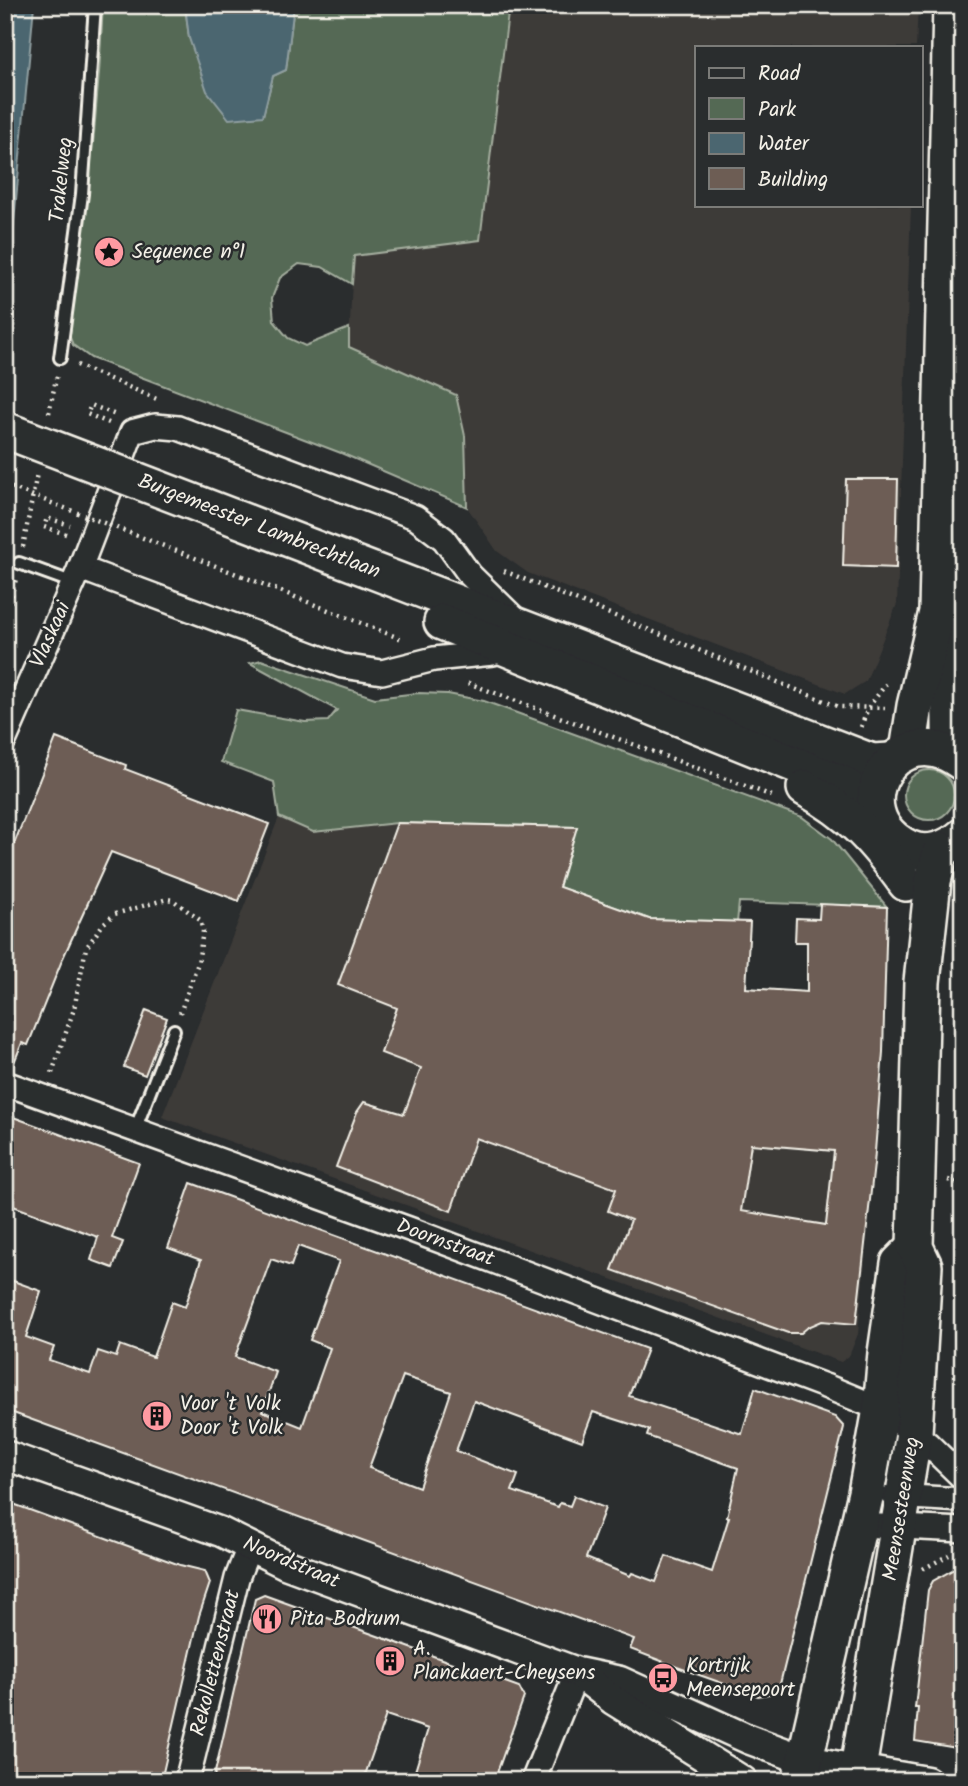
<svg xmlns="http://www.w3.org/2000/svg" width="968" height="1786" viewBox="0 0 968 1786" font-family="Kalam,sans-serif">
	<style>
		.built { fill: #3e3b39 }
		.green { fill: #546954; stroke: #a4ad9e; stroke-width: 2 }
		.water { fill: #4b6670; stroke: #8f9ea0; stroke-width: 2 }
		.building { fill: #6d5d54; stroke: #f4f1e8; stroke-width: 2; fill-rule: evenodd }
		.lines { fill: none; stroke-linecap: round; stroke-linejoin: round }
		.service-casing { stroke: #f4f1e8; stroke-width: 16 }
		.minor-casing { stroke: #f4f1e8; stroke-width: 28 }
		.tertiary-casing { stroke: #f4f1e8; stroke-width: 33 }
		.primary-casing { stroke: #f4f1e8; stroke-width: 40 }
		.path { stroke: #f4f1e8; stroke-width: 4.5; stroke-dasharray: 2 5; stroke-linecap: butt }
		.service { stroke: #2a2d2e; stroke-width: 10 }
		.minor { stroke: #2a2d2e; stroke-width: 23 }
		.tertiary { stroke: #2a2d2e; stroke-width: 28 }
		.primary { stroke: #2a2d2e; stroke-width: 35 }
		.primary-bridge-casing { stroke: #f4f1e8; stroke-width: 40; stroke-linecap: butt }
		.path-bridge { stroke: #f4f1e8; stroke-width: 4.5; stroke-dasharray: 2 5; stroke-linecap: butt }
		.primary-bridge { stroke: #2a2d2e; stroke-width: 35 }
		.labels { text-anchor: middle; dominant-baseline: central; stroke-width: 5; stroke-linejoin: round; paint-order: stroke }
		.street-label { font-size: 21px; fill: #f4f1e8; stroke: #2a2d2e }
		.poi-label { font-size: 21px; fill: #f4f1e8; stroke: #2a2d2e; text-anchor: start }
	</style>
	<rect width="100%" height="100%" fill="#2a2d2e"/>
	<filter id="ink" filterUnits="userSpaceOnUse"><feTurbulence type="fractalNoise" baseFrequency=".0143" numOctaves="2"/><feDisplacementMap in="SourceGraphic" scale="14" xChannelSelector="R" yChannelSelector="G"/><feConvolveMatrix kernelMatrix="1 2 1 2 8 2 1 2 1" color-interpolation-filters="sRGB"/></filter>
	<g filter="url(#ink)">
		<g class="built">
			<path d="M509,5h409l-2,42h-219v158h214l-14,399 -31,77 -21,13 -317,-121 -31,-22 -30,-44 -2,-71 -116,-89 4,-91 127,-16z"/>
			<path d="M279,817l34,15 84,-9 180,4 72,92 78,223 106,9v9l41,4 -16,170 -9,22 -8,6 -679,-245z"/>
		</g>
		<g class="green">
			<path d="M103,5h82l4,33 74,77 10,-39 13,-6 8,-65h215l-29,235 -126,16 -2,28 -30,-17 -23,-3 -19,14 -8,20 2,23 14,17 17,8 44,-18v19l107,48 9,41 2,71 -126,-54 -250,-95 -18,-13 -5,-12c18,-109 30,-218 35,-328z"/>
			<path d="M261,660l114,38 43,-5 30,1 36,7 318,116 30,22 55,68 -148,-5 -2,21 -88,-4 -90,-32 17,-60 -179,-4 -84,9 -34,-15 -5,-35 -53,-20 15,-52 69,12 23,-1 9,-11 -87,-47z"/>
			<circle cx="929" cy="795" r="25"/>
		</g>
		<g class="water">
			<path d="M5,5h29l-29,314z"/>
			<path d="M185,5h109l-8,65 -13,6 -10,40 -34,3 -22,-28 -18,-53z"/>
		</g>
		<g class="building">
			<path d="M846,479h52l-2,89 -53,-2z"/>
			<path d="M56,738l70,27 -1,4 144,55 -30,77 -128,-49 -48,106 -35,87 -6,-2 -11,27 -6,-1v-202z"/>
			<path d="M397,823l180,4 -18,60 90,32 101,3 -4,66 61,4v-50h-12l1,-24 23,1 1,-15 67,3 -4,145 -9,112 -18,160 -34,-3 -14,6 -7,6h-13l-176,-63 19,-50 -23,-9 8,-22 -140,-51 -25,73 -115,-44 21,-55 7,-10 40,12 17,-46 -40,-15 16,-45 -59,-23zM751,1144l83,7 -8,74 -85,-14z"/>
			<path d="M146,1010l21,8 -22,57 -21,-8z"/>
			<path d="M5,1114l134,49 -27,75 11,4 -10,26 -22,-8 7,-23 -93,-34z"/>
			<path d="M191,1183l456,166 -18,47 113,38 13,-46 80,29 9,10 -64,257 -6,9 -16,3 -81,-29 -47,-18 4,-10 -629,-229v-132l36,13 -15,46 28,10 -5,13 41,14 8,-23 18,6 4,-12 33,12 19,-55 13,5 16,-47 -33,-12zM298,1246l41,15 -29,79 20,8 -28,79 -40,-16 14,-39 -41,-15 36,-98 20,7zM403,1376l48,16 -32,95 -50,-19zM474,1401l108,40 11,-29 56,18 -2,6 91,32 -11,49h2l-17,55 -46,-16 -10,26 -24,-9 -2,3 -44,-18 19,-50 -31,-12 -4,10 -10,-3 -2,4 -46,-16 6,-16 -62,-24z"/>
			<path d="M5,1501l175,64 25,6 5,12 -11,33 -38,165h-156z"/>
			<path d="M963,1564v185l-48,-8 3,-33h-3l13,-118 5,-9z"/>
			<path d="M264,1595l255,92 5,10 -30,84h-82l16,-52 -42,-14 -23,66h-150l42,-182z"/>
		</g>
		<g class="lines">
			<g class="service-casing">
				<g id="service">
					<path d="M60,358l22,-164 13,-189"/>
					<path d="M19,563l55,20"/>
					<path d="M135,1130l39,-100"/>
				</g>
			</g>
			<g class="minor-casing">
				<g id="minor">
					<path d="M80,568l262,98 40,6 52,-13 59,-6 7,-8"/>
					<path d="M5,739l75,-171 52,-136 23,-6 23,2 237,89 29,22 26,36 42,41v4"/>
					<path d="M5,1083l404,146 416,157 56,23 47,35 35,34"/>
					<path d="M893,1496l70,4"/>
					<path d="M859,1525l104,5"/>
					<path d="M187,1781l50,-203 12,-31"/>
					<path d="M533,1781l44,-109"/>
				</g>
			</g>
			<g class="tertiary-casing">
				<g id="tertiary">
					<path d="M5,1455l216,77 64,32 292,108 43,9 128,58 57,21 122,21"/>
					<path d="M582,1676l31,24 130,81"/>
				</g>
			</g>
			<g class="primary-casing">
				<g id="primary">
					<path d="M261,528l611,234 19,-1"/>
					<path d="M442,622l399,161 33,22"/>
					<path d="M940,624c9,44 11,85 10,129"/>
					<path d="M908,751l7,-45 22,-94 14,-607"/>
					<path d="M963,763c-67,-52 -127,49 -55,85 19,9 40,1 55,-12"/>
					<path d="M805,788c47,26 70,52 101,95"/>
					<path d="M800,1781l66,-288 15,-84 5,-56 13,-90 16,-16"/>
					<path d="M856,1781l58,-348 10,-167 -9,-19 7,-265 11,-101 8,-31"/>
				</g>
			</g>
			<g class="path">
				<path d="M77,365l82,35"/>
				<path d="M49,413l8,-39"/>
				<path d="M109,423l-22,-9 4,-9 25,10"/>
				<path d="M66,534l-22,-7 3,-9 23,7"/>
				<path d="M23,547l14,-74"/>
				<path d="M504,571l335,136 46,1"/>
				<path d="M242,576l162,64"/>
				<path d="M5,623l11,-44"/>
				<path d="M468,683l307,114"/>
				<path d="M861,727l7,-19 18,-24"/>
				<path d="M52,1073l22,-64 12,-61 18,-25 11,-9 52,-15 6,1 27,20 3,11 -5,32 -18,50"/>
				<path d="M948,1180l15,4"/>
				<path d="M923,1569l26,-14"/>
			</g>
			<use href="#service" class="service"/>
			<use href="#minor" class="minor"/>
			<use href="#tertiary" class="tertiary"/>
			<use href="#primary" class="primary"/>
			<g class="primary-bridge-casing">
				<path id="primary-bridge" d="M5,430l256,98"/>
			</g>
			<path class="path-bridge" d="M5,485l237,91"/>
			<use href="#primary-bridge" class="primary-bridge"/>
		</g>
	</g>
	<defs>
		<g id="sight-disc" transform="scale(1.575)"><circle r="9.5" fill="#ff9aa2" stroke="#2a2d2e"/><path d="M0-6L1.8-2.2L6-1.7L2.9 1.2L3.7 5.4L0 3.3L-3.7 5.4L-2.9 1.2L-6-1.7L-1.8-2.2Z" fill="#111"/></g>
		<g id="building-disc" transform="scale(1.575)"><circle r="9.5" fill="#ff9aa2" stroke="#2a2d2e"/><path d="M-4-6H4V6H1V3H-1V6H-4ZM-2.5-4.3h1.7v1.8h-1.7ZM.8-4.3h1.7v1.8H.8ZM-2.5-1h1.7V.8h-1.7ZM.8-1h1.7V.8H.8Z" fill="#111"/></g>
		<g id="restaurant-disc" transform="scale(1.575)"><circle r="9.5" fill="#ff9aa2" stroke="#2a2d2e"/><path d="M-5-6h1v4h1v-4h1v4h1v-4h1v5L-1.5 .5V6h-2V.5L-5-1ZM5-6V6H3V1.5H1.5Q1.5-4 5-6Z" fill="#111"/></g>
		<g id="bus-disc" transform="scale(1.575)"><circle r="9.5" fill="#ff9aa2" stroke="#2a2d2e"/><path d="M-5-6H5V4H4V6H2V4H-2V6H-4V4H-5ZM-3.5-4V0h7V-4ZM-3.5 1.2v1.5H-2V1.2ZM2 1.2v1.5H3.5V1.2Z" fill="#111"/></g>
	</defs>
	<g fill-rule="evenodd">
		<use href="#sight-disc" x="109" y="252"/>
		<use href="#building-disc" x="157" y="1416"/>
		<use href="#restaurant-disc" x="267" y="1619"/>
		<use href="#building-disc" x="390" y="1661"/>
		<use href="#bus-disc" x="663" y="1678"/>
	</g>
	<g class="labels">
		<g class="street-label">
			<text transform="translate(62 180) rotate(-84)">Trakelweg</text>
			<text transform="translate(259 527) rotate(21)">Burgemeester Lambrechtlaan</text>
			<text transform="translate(51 635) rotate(-66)">Vlaskaai</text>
			<text transform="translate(445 1243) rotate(20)">Doornstraat</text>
			<text transform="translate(902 1509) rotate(-81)">Meensesteenweg</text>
			<text transform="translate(291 1563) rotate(23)">Noordstraat</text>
			<text transform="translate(216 1663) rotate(-76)">Rekollettenstraat</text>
		</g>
		<g class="poi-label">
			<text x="132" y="252">Sequence n°1</text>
			<text x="180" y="1404">Voor 't Volk<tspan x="180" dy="24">Door 't Volk</tspan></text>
			<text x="290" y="1619">Pita Bodrum</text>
			<text x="413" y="1649">A.<tspan x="413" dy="24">Planckaert-Cheysens</tspan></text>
			<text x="686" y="1666">Kortrijk<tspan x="686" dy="24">Meensepoort</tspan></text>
		</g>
	</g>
	<rect width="968" height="1786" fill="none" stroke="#2a2d2e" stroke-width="28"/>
	<rect x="14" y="14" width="940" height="1758" fill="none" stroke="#f4f1e8" stroke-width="2.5" filter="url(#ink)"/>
	<rect x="695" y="46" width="228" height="161" fill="#2a2d2e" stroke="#7b7b78" stroke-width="2"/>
	<rect x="709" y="68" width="35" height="10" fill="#2a2d2e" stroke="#7b7b78" stroke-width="2"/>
	<text x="758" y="80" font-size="21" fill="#f4f1e8">Road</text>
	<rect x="709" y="98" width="35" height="21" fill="#546954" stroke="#7b7b78" stroke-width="2"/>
	<text x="758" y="116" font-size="21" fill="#f4f1e8">Park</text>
	<rect x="709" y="133" width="35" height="21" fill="#4b6670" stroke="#7b7b78" stroke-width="2"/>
	<text x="758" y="150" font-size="21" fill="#f4f1e8">Water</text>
	<rect x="709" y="168" width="35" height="21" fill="#6d5d54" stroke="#7b7b78" stroke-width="2"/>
	<text x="758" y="186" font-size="21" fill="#f4f1e8">Building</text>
</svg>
